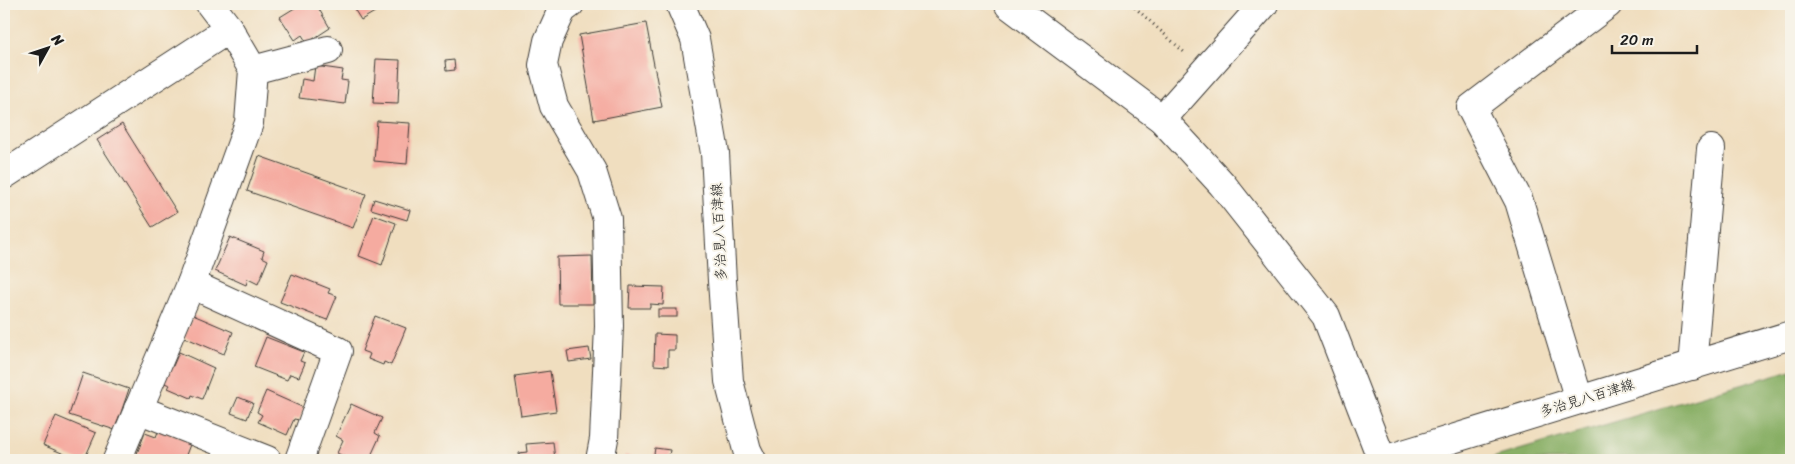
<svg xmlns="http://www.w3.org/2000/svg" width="1795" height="464" viewBox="0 0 1795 464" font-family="Sriracha,'Klee One',sans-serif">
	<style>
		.forest { fill: #88af65; stroke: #526640 }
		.building { fill: #f5aba0 }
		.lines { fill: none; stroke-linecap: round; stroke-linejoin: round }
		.minor-casing { stroke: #3c3934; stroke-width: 30 }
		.tertiary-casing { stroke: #3c3934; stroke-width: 30 }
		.secondary-casing { stroke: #3c3934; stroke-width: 30 }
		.path { stroke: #3c3934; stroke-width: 3; stroke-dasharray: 1 4; stroke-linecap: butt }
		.minor { stroke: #fff; stroke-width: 28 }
		.tertiary { stroke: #fff; stroke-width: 28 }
		.secondary { stroke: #fff; stroke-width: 28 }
		.labels { text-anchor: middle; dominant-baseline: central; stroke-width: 4; stroke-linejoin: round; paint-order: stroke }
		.street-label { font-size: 14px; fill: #1c1c1c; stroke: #f7f3e8 }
	</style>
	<rect width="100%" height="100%" fill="#f7f3e8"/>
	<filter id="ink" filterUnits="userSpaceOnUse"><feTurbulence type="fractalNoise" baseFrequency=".02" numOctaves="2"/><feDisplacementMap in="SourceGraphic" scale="10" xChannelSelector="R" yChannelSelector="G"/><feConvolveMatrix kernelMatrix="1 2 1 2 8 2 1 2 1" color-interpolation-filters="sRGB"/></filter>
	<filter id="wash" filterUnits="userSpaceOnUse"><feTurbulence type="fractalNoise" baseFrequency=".0096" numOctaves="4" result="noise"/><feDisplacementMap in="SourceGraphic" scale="20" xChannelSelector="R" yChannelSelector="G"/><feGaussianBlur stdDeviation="1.12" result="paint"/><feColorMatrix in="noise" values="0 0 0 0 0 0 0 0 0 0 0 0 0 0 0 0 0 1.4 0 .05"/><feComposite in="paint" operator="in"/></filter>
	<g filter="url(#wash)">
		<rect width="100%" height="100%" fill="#f0debf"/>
		<path class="forest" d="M1791,370v90h-306z"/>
		<g id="blocks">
			<g class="building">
				<path d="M301,4h15l14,24 -23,15 -5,-8 -7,5 -15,-23z"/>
				<path d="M351,4h32l2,2 -24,14z"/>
				<path d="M646,23l16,84 -68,13 -15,-85z"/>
				<path d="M376,59l24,1 -2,44 -25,-1z"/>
				<path d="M454,60l1,10 -9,1 -1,-10z"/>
				<path d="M315,66l28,4 -2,10 7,1 -3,23 -46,-6 3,-19 11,2z"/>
				<path d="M377,121l33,2 -3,41 -33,-3z"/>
				<path d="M122,124l55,88 -25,15 -55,-87z"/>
				<path d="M259,156l107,38 -13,34 -106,-37z"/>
				<path d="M374,199l36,11 -3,10 -36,-11z"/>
				<path d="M374,215l22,8 -14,42 -23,-9z"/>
				<path d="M230,237l34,14 -2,6 6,3 -10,24 -10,-5 -2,6 -31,-14z"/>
				<path d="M592,256l1,48h-35l-1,-47z"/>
				<path d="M292,274l38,15 -2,4 9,3 -10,24 -47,-18z"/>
				<path d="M630,286l34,1 -1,18 -13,-1v4h-21z"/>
				<rect x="658" y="309" width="19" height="8"/>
				<path d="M193,315l40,17 -9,22 -40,-17z"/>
				<path d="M375,316l31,12 -15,37 -7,-3 -1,3 -15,-6 2,-5 -8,-3z"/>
				<path d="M655,334l20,1v15h-7v16l-14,-1z"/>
				<path d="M266,337l38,15 -4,9 5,2 -6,14 -9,-3 -3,6 -33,-13z"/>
				<path d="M589,348l2,11 -22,3 -2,-11z"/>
				<path d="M179,352l35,16 -12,31 -10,-4 -1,3 -23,-10 2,-3 -9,-3 8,-18 4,2z"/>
				<path d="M550,371l6,40 -35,5 -6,-40z"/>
				<path d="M83,373l46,16 -14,41 -46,-15z"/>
				<path d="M266,391l38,17 -5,12 -5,-1 -7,16 -29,-13 4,-7 -5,-3z"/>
				<path d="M238,397l15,6 -6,16 -16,-6z"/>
				<path d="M351,404l31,14 -7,15 5,3 -11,24h-18l-14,-7 6,-13 -7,-4z"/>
				<path d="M56,416l40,17 -12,27h-6l-35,-15z"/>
				<path d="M159,429l32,13 -7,18h-38l-10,-4 9,-23 11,4z"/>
				<path d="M553,442l2,18h-35l-1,-7 8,-1 -1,-8z"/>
				<path d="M655,448l15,2 -2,10h-15z"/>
				<path d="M625,455l27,4v1h-28z"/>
			</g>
		</g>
	</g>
	<g filter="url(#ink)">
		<use href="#blocks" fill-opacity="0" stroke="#3c3934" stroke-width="1"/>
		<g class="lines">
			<g class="minor-casing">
				<g id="minor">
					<path d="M1010,4l-1,1 153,114 60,65 104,132 56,144"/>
					<path d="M253,70l75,-20"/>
					<path d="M1162,119l102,-115"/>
					<path d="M4,175l225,-146"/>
					<path d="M191,284l147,67 -39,109"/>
					<path d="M1692,366l19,-217"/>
					<path d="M1579,400l-60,-199 -48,-93 137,-104"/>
					<path d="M138,409l129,51"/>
					<path d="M117,460l74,-176 58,-161 4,-53 -24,-41 -19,-25"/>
				</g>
			</g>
			<g class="tertiary-casing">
				<path id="tertiary" d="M570,4l-8,6 -14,31 -5,24 11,41 38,65 15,48 2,107 -5,113 -4,21"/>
			</g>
			<g class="secondary-casing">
				<g id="secondary">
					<path d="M680,4l15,35 20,114 7,128 7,100 18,69 5,10"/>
					<path d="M1384,460l407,-125"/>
				</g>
			</g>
			<path class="path" d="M1131,4l53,48"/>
			<use href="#minor" class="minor"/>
			<use href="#tertiary" class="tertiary"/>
			<use href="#secondary" class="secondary"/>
		</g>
	</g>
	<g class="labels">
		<g class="street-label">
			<text transform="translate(719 232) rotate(-93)">多治見八百津線</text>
			<text transform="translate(1587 398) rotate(-17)">多治見八百津線</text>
		</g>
	</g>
	<rect width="1795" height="464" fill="none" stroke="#f7f3e8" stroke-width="20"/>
	<g transform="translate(48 48) rotate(50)" stroke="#f7f3e8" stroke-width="4" paint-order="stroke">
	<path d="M0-4L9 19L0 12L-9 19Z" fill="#1c1c1c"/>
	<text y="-8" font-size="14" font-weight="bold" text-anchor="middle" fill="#1c1c1c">N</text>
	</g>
	<path d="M1612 45v8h85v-8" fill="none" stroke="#1c1c1c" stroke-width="2.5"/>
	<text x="1620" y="45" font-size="15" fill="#1c1c1c" stroke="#f7f3e8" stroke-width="4" paint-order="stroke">20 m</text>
</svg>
